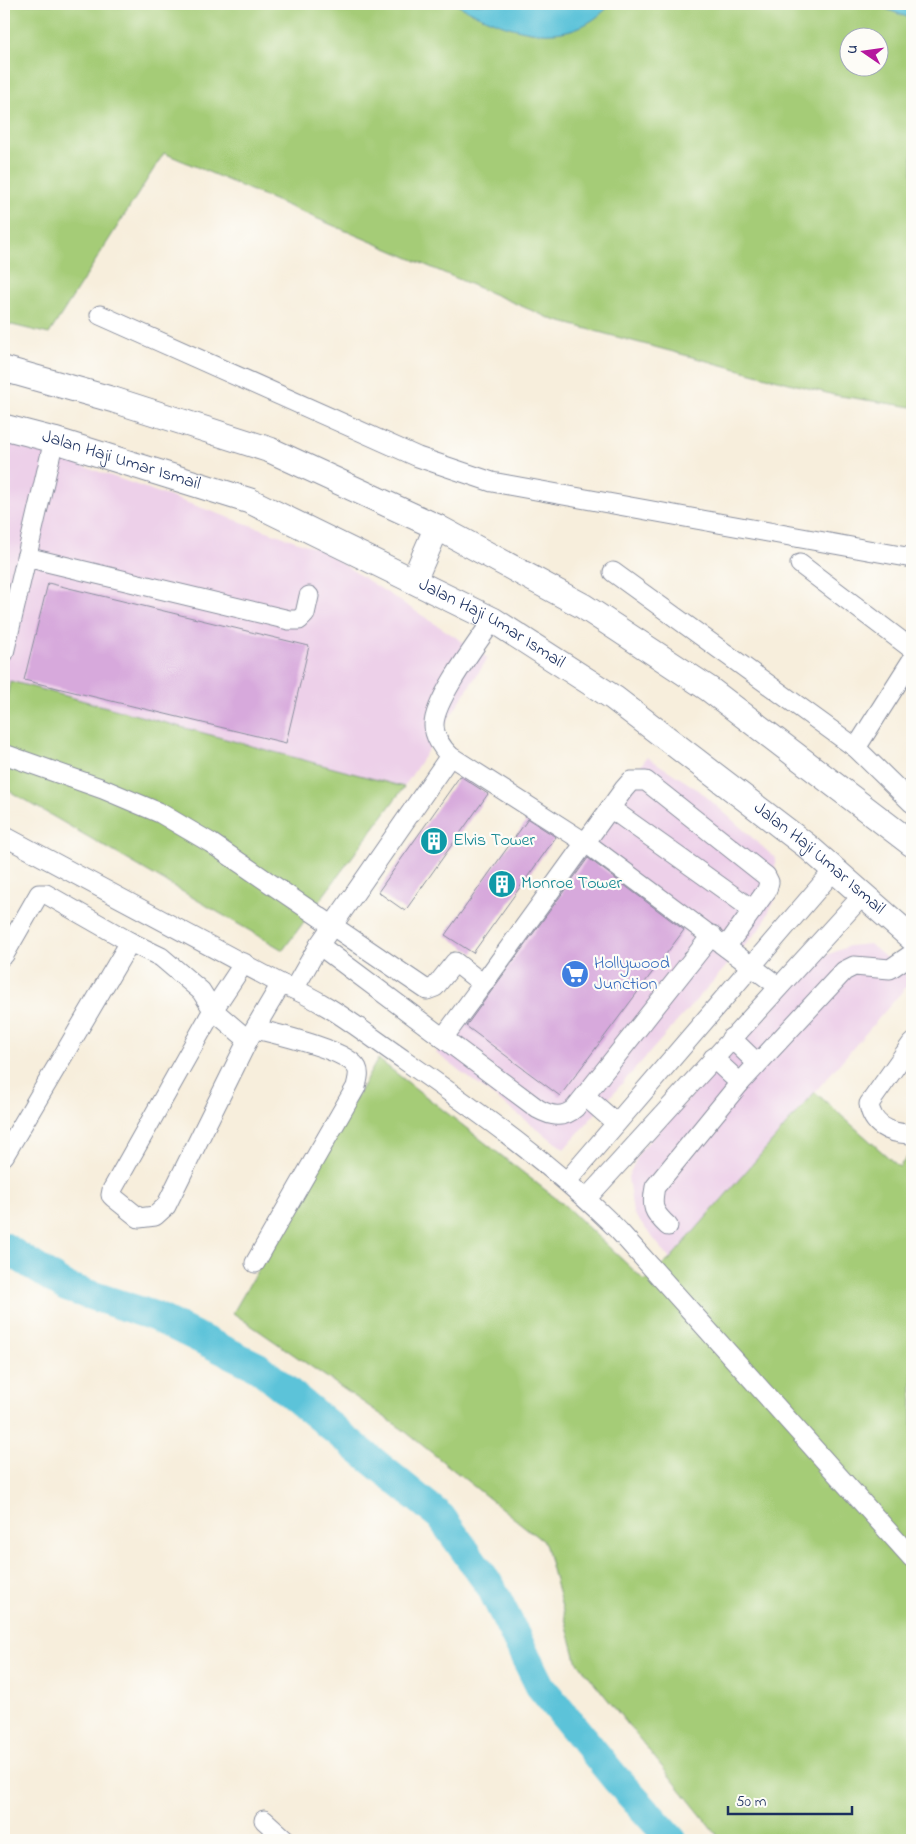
<svg xmlns="http://www.w3.org/2000/svg" width="916" height="1844" viewBox="0 0 916 1844" font-family="'Indie Flower',sans-serif">
	<style>
		.built { fill: #edd0e9 }
		.green { fill: #a5cc77; stroke: #607e6a; fill-rule: evenodd }
		.water { fill: #5cc3d9; stroke: #3c799c }
		.lines { fill: none; stroke-linecap: round; stroke-linejoin: round }
		.river { stroke: #5cc3d9; stroke-width: 30 }
		.building { fill: #d7a9dc }
		.minor-casing { stroke: #898e9d; stroke-width: 21 }
		.major-casing { stroke: #898e9d; stroke-width: 27 }
		.minor { stroke: #fff; stroke-width: 19 }
		.major { stroke: #fff; stroke-width: 25 }
		.labels { text-anchor: middle; dominant-baseline: central; stroke-width: 4.5; stroke-linejoin: round; paint-order: stroke }
		.street-label { font-size: 18px; fill: #1b2f5e; stroke: #fdfcf7 }
		.culture-label { font-size: 18px; fill: #0d838f; stroke: #fdfcf7; text-anchor: start }
		.shop-label { font-size: 18px; fill: #366cbe; stroke: #fdfcf7; text-anchor: start }
	</style>
	<rect width="100%" height="100%" fill="#fdfcf7"/>
	<filter id="ink" filterUnits="userSpaceOnUse"><feTurbulence type="fractalNoise" baseFrequency=".02" numOctaves="2"/><feDisplacementMap in="SourceGraphic" scale="10" xChannelSelector="R" yChannelSelector="G"/><feConvolveMatrix kernelMatrix="1 2 1 2 8 2 1 2 1" color-interpolation-filters="sRGB"/></filter>
	<filter id="wash" filterUnits="userSpaceOnUse"><feTurbulence type="fractalNoise" baseFrequency=".0096" numOctaves="4" result="noise"/><feDisplacementMap in="SourceGraphic" scale="20" xChannelSelector="R" yChannelSelector="G"/><feGaussianBlur stdDeviation="1.12" result="paint"/><feColorMatrix in="noise" values="0 0 0 0 0 0 0 0 0 0 0 0 0 0 0 0 0 1.4 0 .05"/><feComposite in="paint" operator="in"/></filter>
	<g filter="url(#wash)">
		<rect width="100%" height="100%" fill="#f7eedc"/>
		<g class="built">
			<path d="M4,440l22,6 295,104 167,108 -84,129 -394,-106 -6,7z"/>
			<path d="M647,757l53,34 75,67 1,39 -14,29 -198,223 -128,-96z"/>
			<path d="M870,944l42,36 -242,279 -37,-46 -5,-36 12,-26 180,-193 29,-12z"/>
		</g>
		<g class="green">
			<path d="M4,4h908v403l-78,-12 -280,-75 -390,-167 -115,181 -45,-11zM848,38h30v30h-30z"/>
			<path d="M10,681l394,106 -121,163 -279,-162v-75z"/>
			<path d="M378,1059l184,144 83,78 25,-22 145,-167 84,75 13,-16v689h-191l-145,-180 -31,-117 -143,-114 -169,-116z"/>
		</g>
		<g class="water">
			<path d="M455,4h156c-45,50 -105,26 -156,0z"/>
			<path d="M852,4h60v15l-31,-12z"/>
		</g>
		<g class="lines">
			<path class="river" d="M4,1247l62,40 88,29 104,51 183,150 50,70 49,99 76,93 56,61"/>
		</g>
		<g id="blocks">
			<g class="building">
				<path d="M48,583l261,63 -23,97 -262,-63z"/>
				<path d="M460,776l28,18 -83,117 -27,-19z"/>
				<path d="M528,819l28,18 -83,116 -28,-18z"/>
				<path d="M588,858l96,72 -124,166 -94,-70z"/>
			</g>
		</g>
	</g>
	<g filter="url(#ink)">
		<use href="#blocks" fill-opacity="0" stroke="#898e9d" stroke-width="1"/>
		<g class="lines">
			<g class="minor-casing">
				<g id="minor">
					<path d="M100,315l318,142 74,25 420,76"/>
					<path d="M26,557l263,63h10l6,-6 4,-18"/>
					<path d="M800,564l112,85"/>
					<path d="M613,572l243,176 56,55"/>
					<path d="M493,620c-15,22 -59,80 -59,105 0,11 8,23 16,31l136,87 192,143"/>
					<path d="M4,653l50,-213"/>
					<path d="M856,748l56,-88"/>
					<path d="M4,754l99,35 57,24 51,30 216,147 8,-3 20,-25 28,22 141,-195 7,-8h15l120,95 3,6 -2,8 -41,57"/>
					<path d="M610,808l143,102"/>
					<path d="M4,836l277,148c44,16 81,47 119,73 77,54 153,107 219,174l293,327"/>
					<path d="M319,945l219,164c13,7 25,10 37,-1l137,-173"/>
					<path d="M4,955l35,-61h7l84,48 31,15 40,34 12,19 35,30"/>
					<path d="M244,963l-31,47 -101,180 -1,5 2,2 26,21 16,-2 11,-10 82,-166 33,-56"/>
					<path d="M294,989l25,-44 131,-189"/>
					<path d="M443,1038l40,-54"/>
					<path d="M731,1038l26,25"/>
					<path d="M912,1043l-43,61c3,21 19,29 40,30l3,-3"/>
					<path d="M713,1058l27,25"/>
					<path d="M585,1096l31,27"/>
					<path d="M4,1156l126,-214"/>
					<path d="M567,1181l267,-311"/>
					<path d="M587,1198l275,-302"/>
					<path d="M668,1226c-15,-14 -17,-19 -13,-39l85,-104 104,-112 10,-5 36,3 22,-15"/>
					<path d="M255,1263l101,-176c1,-6 4,-13 1,-19 -9,-18 -81,-34 -101,-39"/>
					<path d="M264,1820l22,20"/>
				</g>
			</g>
			<g class="major-casing">
				<g id="major">
					<path d="M4,369l110,31 156,50 167,77 146,79 126,83 203,155"/>
					<path id="s1" d="M4,427l50,13 196,61 243,119 121,78 193,148 105,92"/>
					<path d="M414,580l23,-53"/>
				</g>
			</g>
			<use href="#minor" class="minor"/>
			<use href="#major" class="major"/>
		</g>
	</g>
	<defs>
		<g id="building-disc" transform="scale(1.4375)"><circle r="9.5" fill="#0f9aa8" stroke="#fdfcf7"/><path d="M-4-6H4V6H1V3H-1V6H-4ZM-2.5-4.3h1.7v1.8h-1.7ZM.8-4.3h1.7v1.8H.8ZM-2.5-1h1.7V.8h-1.7ZM.8-1h1.7V.8H.8Z" fill="#fff"/></g>
		<g id="supermarket-disc" transform="scale(1.4375)"><circle r="9.5" fill="#3f7fe0" stroke="#fdfcf7"/><path d="M-6-5.5h2.5l.6 2H6L4.5 2H-2.5L-4.4-4H-6ZM-1.5 3.2a1.3 1.3 0 1 0 .1 0ZM3 3.2a1.3 1.3 0 1 0 .1 0Z" fill="#fff"/></g>
	</defs>
	<g fill-rule="evenodd">
		<use href="#building-disc" x="434" y="841"/>
		<use href="#building-disc" x="502" y="884"/>
		<use href="#supermarket-disc" x="575" y="974"/>
	</g>
	<g class="labels">
		<g class="street-label">
			<text stroke="none"><textPath href="#s1" startOffset="122">Jalan Haji Umar Ismail</textPath></text>
			<text stroke="none"><textPath href="#s1" startOffset="528">Jalan Haji Umar Ismail</textPath></text>
			<text stroke="none"><textPath href="#s1" startOffset="932">Jalan Haji Umar Ismail</textPath></text>
		</g>
		<g class="culture-label">
			<text x="453" y="841">Elvis Tower</text>
			<text x="521" y="884">Monroe Tower</text>
		</g>
		<g class="shop-label">
			<text x="594" y="964">Hollywood<tspan x="594" dy="21">Junction</tspan></text>
		</g>
	</g>
	<rect width="916" height="1844" fill="none" stroke="#fdfcf7" stroke-width="20"/>
	<g transform="translate(864 52) rotate(283)"><circle r="24" fill="#fdfcf7" stroke="#a3aaba"/>
	<path d="M0-4L9 19L0 12L-9 19Z" fill="#b5179e"/>
	<text y="-8" font-size="14" font-weight="bold" text-anchor="middle" fill="#1b2f5e">U</text>
	</g>
	<path d="M728 1806v8h124v-8" fill="none" stroke="#1b2f5e" stroke-width="2.5"/>
	<text x="736" y="1806" font-size="15" fill="#1b2f5e" stroke="#fdfcf7" stroke-width="4" paint-order="stroke">50 m</text>
</svg>
